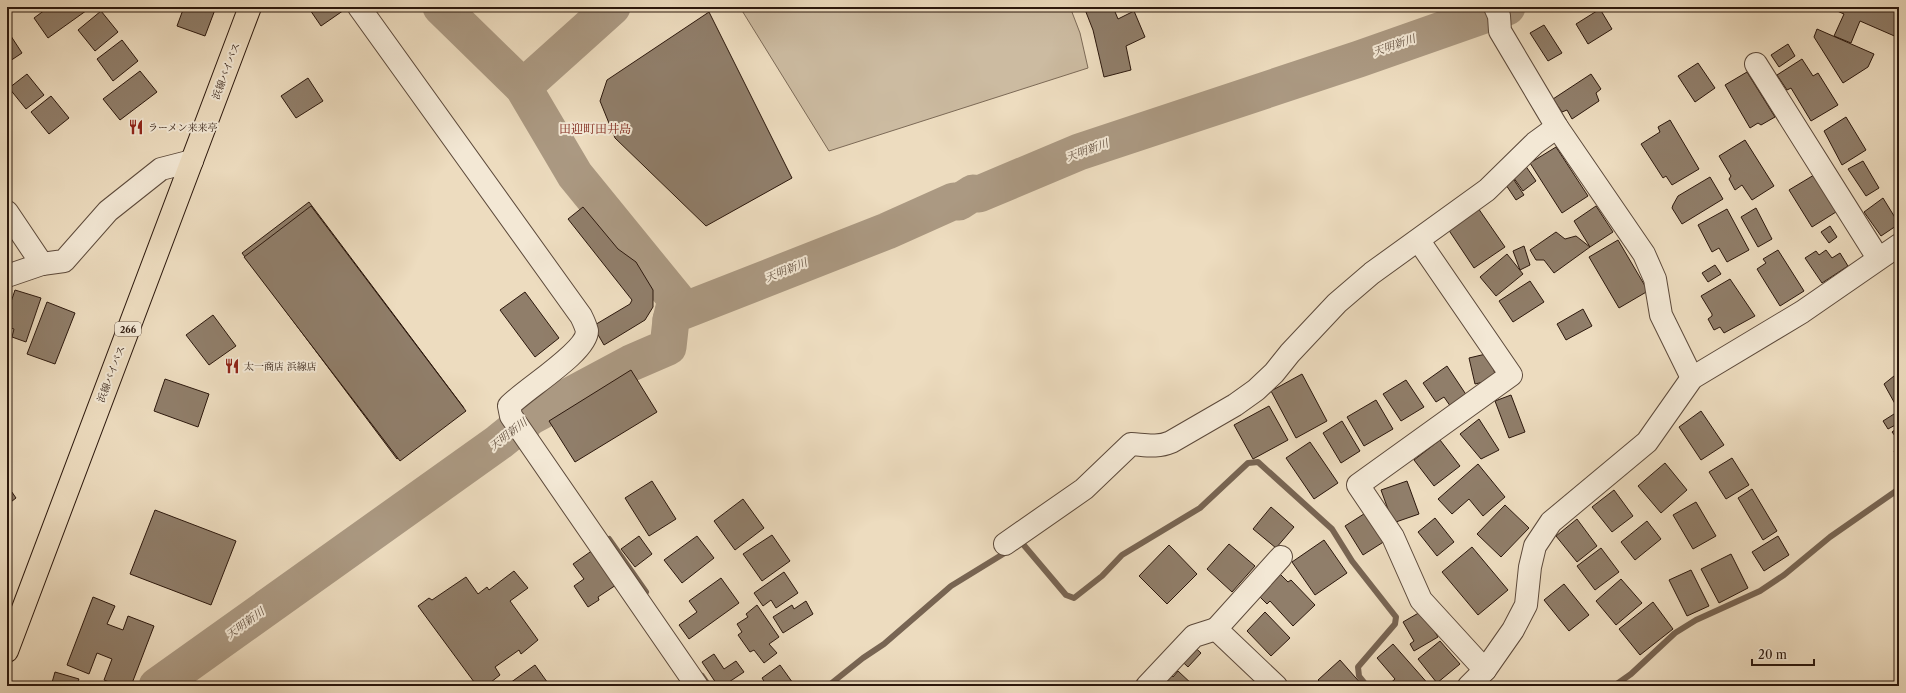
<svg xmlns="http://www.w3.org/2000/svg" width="1906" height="693" viewBox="0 0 1906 693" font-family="'Libre Caslon Text','Noto Serif JP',serif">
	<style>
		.green { fill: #ccbba1; stroke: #7c6a57 }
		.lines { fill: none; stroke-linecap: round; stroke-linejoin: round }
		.stream { stroke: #786553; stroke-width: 6 }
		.river { stroke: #ab9982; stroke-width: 37 }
		.building { fill: #907e6a; stroke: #2c180d }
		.minor-casing { stroke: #5c493a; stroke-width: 24 }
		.highway-casing { stroke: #2c180d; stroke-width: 24 }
		.minor { stroke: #f3e8d5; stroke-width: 22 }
		.highway { stroke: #eddcbf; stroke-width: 22 }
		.labels { text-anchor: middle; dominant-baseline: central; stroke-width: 4; stroke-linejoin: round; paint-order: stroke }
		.shield { fill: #f3e8d5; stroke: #685649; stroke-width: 1 }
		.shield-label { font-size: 9px; font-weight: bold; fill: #2c180d }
		.street-label { font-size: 10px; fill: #2c180d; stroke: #f3e8d5 }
		.poi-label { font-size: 10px; fill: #2c180d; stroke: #f3e8d5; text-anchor: start }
		.water-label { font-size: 11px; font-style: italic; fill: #5f4c3c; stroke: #f3e8d5 }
		.quarter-label { font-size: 12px; fill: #7a1f14; stroke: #f3e8d5 }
	</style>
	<rect width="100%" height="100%" fill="#eddcbf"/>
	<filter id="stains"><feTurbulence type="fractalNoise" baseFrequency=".005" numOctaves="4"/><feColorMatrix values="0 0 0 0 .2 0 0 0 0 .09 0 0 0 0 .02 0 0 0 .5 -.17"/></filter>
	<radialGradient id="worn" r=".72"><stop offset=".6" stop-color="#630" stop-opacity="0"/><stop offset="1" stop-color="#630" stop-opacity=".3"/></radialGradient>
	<path class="green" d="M743,7h327l10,26 8,35 -259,83 -88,-142z"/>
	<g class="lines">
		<g class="stream">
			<path d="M530,417l6,20"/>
			<path d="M609,539l37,53"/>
			<path d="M1018,545l4,-2 44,52 8,3 28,-22 20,-21 78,-47 48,-45 10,-1 74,67 20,32 44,56 -1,7 -37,43 1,9 8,10"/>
			<path d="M702,676l7,10"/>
			<path d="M828,686l35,-28 21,-14 67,-58 57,-35"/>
			<path d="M1614,686l17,-12 44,-41 21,-13 64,-29 24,-16 46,-38 66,-46"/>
		</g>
		<g class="river">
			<path d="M441,7l82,80 52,88 101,124 -5,21"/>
			<path d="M523,87l89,-80"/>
			<path d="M157,686l342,-244 31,-25 101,-54 37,-16 3,-27 7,-7 209,-82 67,-30 5,1 14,-9 6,1 100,-42 280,-93 148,-52"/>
		</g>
	</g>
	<g class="building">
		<path d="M49,7h40l1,1 -42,30 -14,-20z"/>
		<path d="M184,7h32l-11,29 -28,-10z"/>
		<path d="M308,7h39v1l-26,18z"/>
		<path d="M1084,7h29l5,12 16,-8 11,26 -19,9 5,24 -27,7 -11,-47z"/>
		<path d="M1828,7h56l15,6v25l-39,-17 -9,22 -17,-7 10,-22z"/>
		<path d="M1600,9l12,20 -24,15 -12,-20z"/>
		<path d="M101,11l17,21 -23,19 -17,-21z"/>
		<path d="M709,12l83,166 -86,48 -91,-88 -15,-37 7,-21z"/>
		<path d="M1544,25l18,28 -14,8 -18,-28z"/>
		<path d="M1817,29l57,25 -6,13 -25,16 -29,-46z"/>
		<path d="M7,30l15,23 -15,10z"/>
		<path d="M122,40l16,21 -25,20 -16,-22z"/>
		<path d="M1788,44l7,12 -16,11 -8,-12z"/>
		<path d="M1802,59l11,17 5,-3 20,32 -27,16 -20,-33 -4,2 -10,-15z"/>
		<path d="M1698,63l17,25 -20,14 -17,-26z"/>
		<path d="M140,71l17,21 -37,28 -17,-21z"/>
		<path d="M1747,72l28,45 -14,8 -3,-2 -8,5 -25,-43z"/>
		<path d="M27,74l17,21 -18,14 -17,-21z"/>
		<path d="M1591,74l10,15 -5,4 3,8 -27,18 -5,-9 -5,2 -9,-13z"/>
		<path d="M308,78l15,23 -27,17 -15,-22z"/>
		<path d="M51,96l18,22 -20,16 -18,-22z"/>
		<path d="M1846,117l20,33 -24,15 -18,-34z"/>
		<path d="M1670,120l29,49 -27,16 -6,-9 -3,2 -22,-34 19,-12 -2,-5z"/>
		<path d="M1745,140l29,46 -22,14 -10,-15 -7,5 -6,-11 2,-3 -12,-20z"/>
		<path d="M1556,147l32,49 -26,17 -32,-50z"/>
		<path d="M1863,161l16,27 -13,8 -18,-27z"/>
		<path d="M1525,165l11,16 -13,10 -12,-17z"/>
		<path d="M1510,174l14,21 -8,5 -14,-21z"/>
		<path d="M1814,175l22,37 -24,15 -23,-37z"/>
		<path d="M1710,177l13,22 -41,25 -10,-16 1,-3 5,-9z"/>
		<path d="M1883,198l16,26 -18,12 -17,-24z"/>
		<path d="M309,202l155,206 -67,51 -155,-206z"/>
		<path d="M311,206l155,205 -66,50 -156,-204z"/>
		<path d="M1596,206l17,26 -23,15 -16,-26z"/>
		<path d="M583,207l35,42 18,13 17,28v17l-8,13 -41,25 -11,-19 37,-22 2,-4 -64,-81z"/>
		<path d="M1478,208l27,39 -31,21 -26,-39z"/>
		<path d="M1756,208l16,31 -14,8 -17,-30z"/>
		<path d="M1727,209l22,41 -22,12 -8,-14 -7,4 -14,-27z"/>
		<path d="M1830,226l7,11 -8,6 -8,-11z"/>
		<path d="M1556,232l9,7 11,-3 14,11 -36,26 -10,-13h-8l-6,-10z"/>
		<path d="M1618,240l30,51 -29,17 -30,-51z"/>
		<path d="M1524,246l6,19 -10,5 -7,-19z"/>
		<path d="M1778,250l26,41 -24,15 -23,-37 9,-6 -3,-4z"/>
		<path d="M1826,250l6,8 8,-5 8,13 -26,17 -17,-25 11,-7 3,4z"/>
		<path d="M1507,254l16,20 -27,22 -16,-19z"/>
		<path d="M1715,265l6,9 -13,8 -6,-9z"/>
		<path d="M1730,279l25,37 -31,17 -4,-6 -6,3 -6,-11 4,-3v-2l-11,-18z"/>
		<path d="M1530,281l14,21 -31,20 -14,-21z"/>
		<path d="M15,290l26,8 -15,44 -14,-5 2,-8 -7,-2v-13z"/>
		<path d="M525,292l34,46 -24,19 -35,-47z"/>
		<path d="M47,302l28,11 -20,51 -28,-10z"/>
		<path d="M1583,309l9,17 -26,14 -9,-16z"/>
		<path d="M213,315l23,31 -27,19 -23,-30z"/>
		<path d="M1490,353l6,26 -21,5 -6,-26z"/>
		<path d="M1447,366l22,33 -16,11 -9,-13 -8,5 -13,-19z"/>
		<path d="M631,370l26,42 -82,50 -26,-41z"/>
		<path d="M1899,372v39l-15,-27z"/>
		<path d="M1302,374l25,47 -31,17 -25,-47z"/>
		<path d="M165,379l44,15 -11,33 -44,-16z"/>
		<path d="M1406,380l18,27 -23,14 -18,-27z"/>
		<path d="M1511,395l14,37 -16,6 -14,-37z"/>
		<path d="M1376,400l17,29 -29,17 -17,-29z"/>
		<path d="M1269,406l19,34 -35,19 -19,-34z"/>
		<path d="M1701,411l23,34 -23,15 -22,-33z"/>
		<path d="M1894,414l5,9 -11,6 -5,-8z"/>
		<path d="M1479,419l20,31 -18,9 -21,-25z"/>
		<path d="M1342,421l18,30 -19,12 -18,-30z"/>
		<path d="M1899,427v14l-7,-9z"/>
		<path d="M1440,440l20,26 -26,20 -20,-26z"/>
		<path d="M1310,442l28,41 -24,16 -28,-41z"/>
		<path d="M1899,448v11l-5,-8z"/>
		<path d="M1732,458l17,27 -23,14 -17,-27z"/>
		<path d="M1665,463l22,27 -26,23 -23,-27z"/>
		<path d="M1478,464l27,33 -22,19 -14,-17 -17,15 -14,-15z"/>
		<path d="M652,481l24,38 -27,17 -24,-38z"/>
		<path d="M1407,481l12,33 -26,9 -12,-33z"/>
		<path d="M7,485l9,13 -9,7z"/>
		<path d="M1752,489l25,42 -14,9 -25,-42z"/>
		<path d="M1614,490l19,26 -21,16 -20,-25z"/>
		<path d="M743,499l21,29 -29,22 -21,-29z"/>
		<path d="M1696,502l20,34 -23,13 -20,-34z"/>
		<path d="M1505,505l24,23 -28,29 -24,-23z"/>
		<path d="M1271,507l23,20 -18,21 -23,-19z"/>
		<path d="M155,510l81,31 -25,64 -81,-31z"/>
		<path d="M1367,512l18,29 -22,14 -18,-29z"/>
		<path d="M1435,518l19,24 -17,14 -19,-24z"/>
		<path d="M1577,519l20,27 -20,16 -21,-26z"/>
		<path d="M1647,521l14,18 -26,21 -14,-18z"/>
		<path d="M772,535l18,26 -28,20 -19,-27z"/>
		<path d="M639,536l13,18 -17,13 -14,-18z"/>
		<path d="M697,536l17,22 -32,25 -18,-23z"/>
		<path d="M1778,536l11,19 -25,16 -12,-19z"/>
		<path d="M1324,540l23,33 -32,22 -23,-33z"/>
		<path d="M1229,544l26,22 -23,26 -25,-23z"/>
		<path d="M1169,545l28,29 -30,30 -28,-28z"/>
		<path d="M1472,547l36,43 -30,25 -36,-43z"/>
		<path d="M1601,548l18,24 -24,18 -18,-24z"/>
		<path d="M593,550l26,33 -21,14 1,3 -11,7 -14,-21 10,-7 -11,-15z"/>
		<path d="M1731,554l17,34 -29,15 -18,-34z"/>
		<path d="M1691,570l18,36 -22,10 -18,-36z"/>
		<path d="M514,571l14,17 -18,13 28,39 -17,14 -2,-4 -24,17 5,8 -14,11h-9l-59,-80 11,-8 3,2 34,-23 12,17 9,-7 2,3z"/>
		<path d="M784,572l14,21 -22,15 -5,-8 -8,6 -9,-13z"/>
		<path d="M1279,573l9,9 3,-2 24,25 -22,21 -23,-25 -3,3 -10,-10z"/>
		<path d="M721,578l18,25 -50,36 -10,-14 18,-13 -8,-11z"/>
		<path d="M1621,579l21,24 -26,22 -20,-24z"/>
		<path d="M1564,584l25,31 -20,16 -25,-31z"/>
		<path d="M93,597l22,9 -8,18 16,6 5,-14 26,10 -23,60h-12l-15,-6 8,-21 -15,-6 -8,21 -22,-9z"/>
		<path d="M806,601l7,13 -30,19 -10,-16 19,-12 2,4z"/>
		<path d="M1653,602l20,27 -33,26 -21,-26z"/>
		<path d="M757,605l22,32 -10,7 8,9 -13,10 -10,-13 -4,2 -12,-17 4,-3 -5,-8 11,-7 -2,-3z"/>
		<path d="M1422,611l16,26 -24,14 -4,-7 4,-3 -11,-19z"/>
		<path d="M1265,612l25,26 -19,18 -24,-25z"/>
		<path d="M1186,639l15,14 -13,14 -15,-14z"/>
		<path d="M1440,641l20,23 -23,19 -19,-24z"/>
		<path d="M1393,644l37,42h-43l8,-7 -18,-21z"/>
		<path d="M714,654l10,15 12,-8 8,11 -21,14h-5l-16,-24z"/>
		<path d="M1340,660l23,26h-39l-6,-6z"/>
		<path d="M535,665l15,21h-37l-3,-3z"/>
		<path d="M780,665l15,21h-28l-5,-8z"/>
		<path d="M1168,671l5,6 5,-6 16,15h-41z"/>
		<path d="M55,672l24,7 -3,7h-25z"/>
	</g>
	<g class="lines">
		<g class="minor-casing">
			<g id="minor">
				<path d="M359,7l222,309c2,4 5,11 6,15 0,21 -62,58 -78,75l2,10 186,270"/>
				<path d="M1495,7l4,9 1,15 57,96 87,127 11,25 6,36 31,63"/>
				<path d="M1756,64l122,194"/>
				<path d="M7,212l35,52"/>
				<path d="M1419,241l92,134 -153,110 35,52 28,63 64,70"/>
				<path d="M7,276l35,-12 22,-3 44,-50 53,-42 31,-8"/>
				<path d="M1005,544l79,-55 47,-45c15,1 26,4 40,-2l64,-37 21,-15 18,-17 16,-20 47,-50 35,-30 115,-83 48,-47 22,-16"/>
				<path d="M1147,686l47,-50 22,-7"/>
				<path d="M1276,686l-60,-57 65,-72"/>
				<path d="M1469,686l16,-16 28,-40 13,-25 4,-38 5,-21 16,-24 96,-80 45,-64 110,-66 97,-67"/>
			</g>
		</g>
		<g class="highway-casing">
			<path id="highway" d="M7,651l243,-644"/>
		</g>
		<use href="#minor" class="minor"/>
		<use href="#highway" class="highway"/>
	</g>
	<defs>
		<g id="restaurant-bare" transform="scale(1.2)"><path d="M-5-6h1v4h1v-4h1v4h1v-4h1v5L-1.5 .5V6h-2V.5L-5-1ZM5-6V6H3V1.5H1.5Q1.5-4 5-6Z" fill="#8f2418" stroke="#f3e8d5" stroke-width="2.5" paint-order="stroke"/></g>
	</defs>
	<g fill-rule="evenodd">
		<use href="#restaurant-bare" x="136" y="127"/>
		<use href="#restaurant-bare" x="232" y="366"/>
	</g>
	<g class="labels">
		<rect class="shield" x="115" y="322" width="26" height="14" rx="3"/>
		<g class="shield-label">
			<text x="128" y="329">266</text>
		</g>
		<g class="street-label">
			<text transform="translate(226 71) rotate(-69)">浜線バイパス</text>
			<text transform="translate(111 374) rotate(-69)">浜線バイパス</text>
		</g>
		<g class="poi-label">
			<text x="148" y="127">ラーメン来来亭</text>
			<text x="244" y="366">太一商店 浜線店</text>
		</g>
		<g class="water-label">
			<text transform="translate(1394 45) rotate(-19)">天明新川</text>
			<text transform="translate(1087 150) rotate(-20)">天明新川</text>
			<text transform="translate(786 270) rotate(-22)">天明新川</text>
			<text transform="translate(508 434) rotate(-38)">天明新川</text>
			<text transform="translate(245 623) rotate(-36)">天明新川</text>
		</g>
		<g class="quarter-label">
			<text x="595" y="128">田迎町田井島</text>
		</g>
	</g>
	<rect width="1906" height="693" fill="none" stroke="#eddcbf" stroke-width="24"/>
	<rect x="8" y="8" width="1890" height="677" fill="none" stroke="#2c180d" stroke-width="2"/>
	<rect x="12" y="12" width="1882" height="669" fill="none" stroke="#2c180d"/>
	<path d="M1752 659v6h62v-6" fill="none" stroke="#2c180d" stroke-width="2"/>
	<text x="1758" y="659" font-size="12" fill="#2c180d" stroke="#f3e8d5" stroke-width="3" paint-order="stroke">20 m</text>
	<rect width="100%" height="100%" filter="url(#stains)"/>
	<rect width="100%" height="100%" fill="url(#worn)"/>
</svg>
